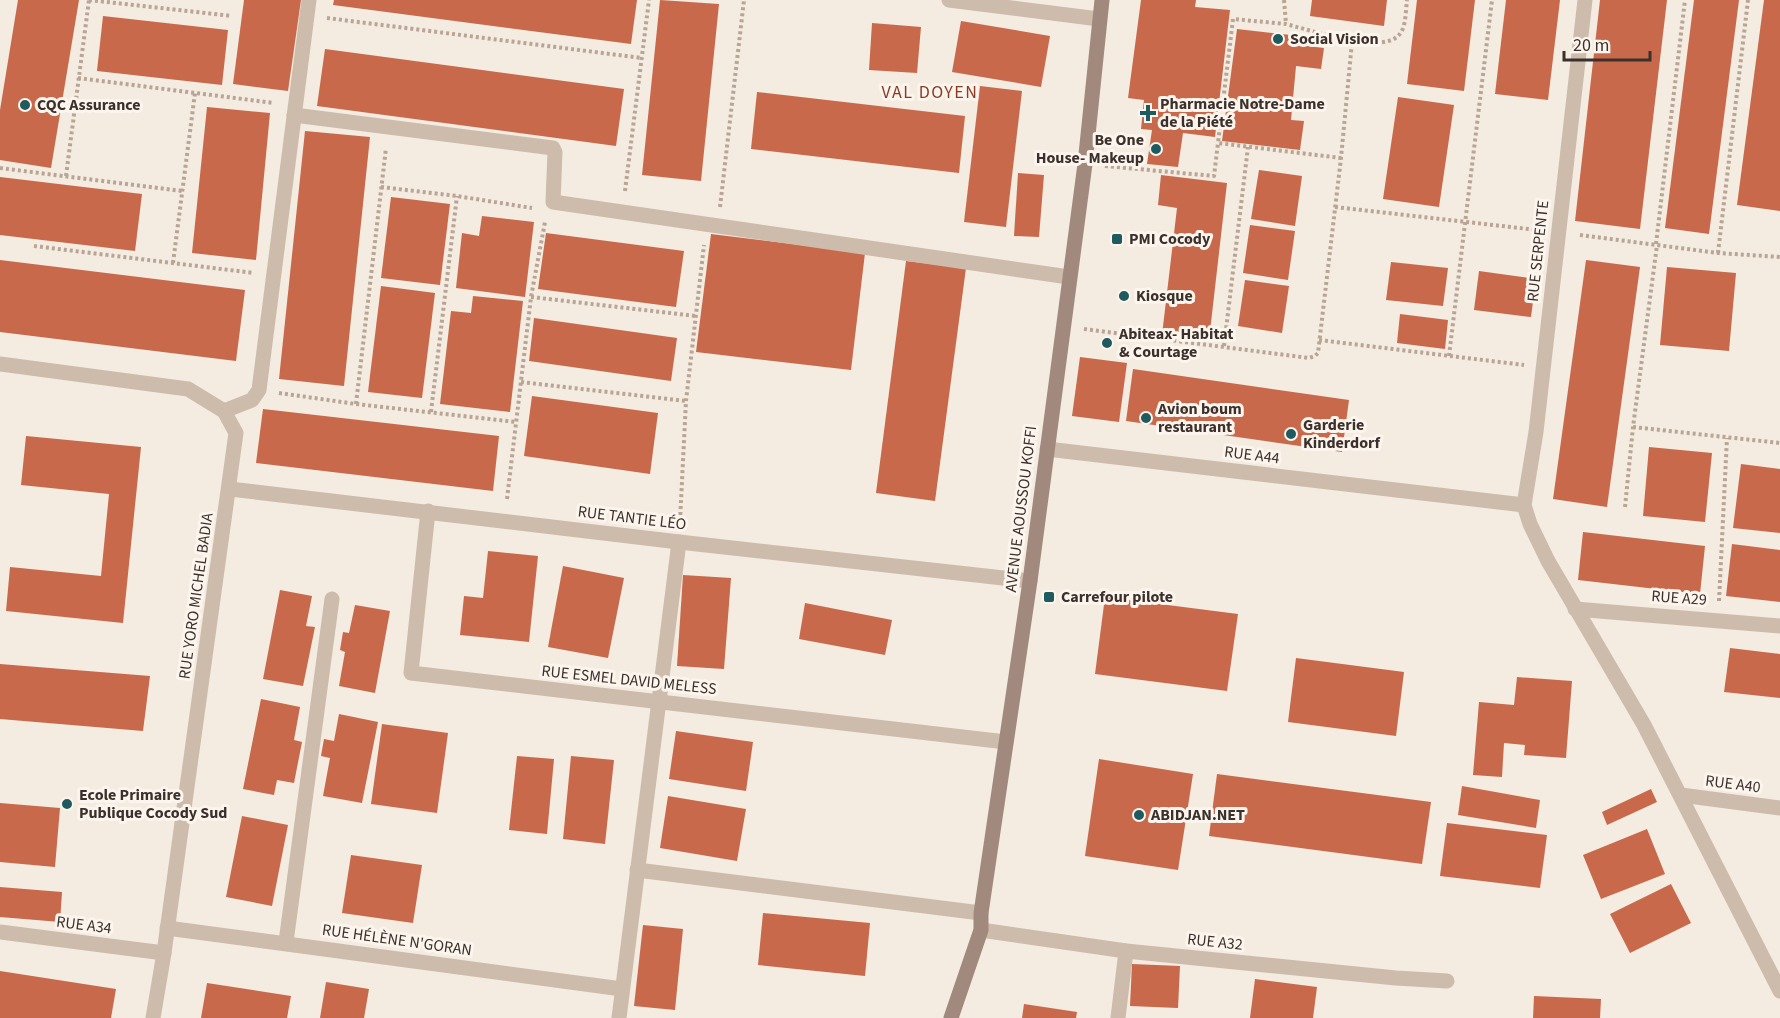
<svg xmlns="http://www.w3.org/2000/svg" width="1780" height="1018" viewBox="0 0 1780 1018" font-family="'Source Sans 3',sans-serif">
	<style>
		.building { fill: #c8694b }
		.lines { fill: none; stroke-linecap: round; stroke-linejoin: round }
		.path { stroke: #b9a596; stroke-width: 4; stroke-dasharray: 3 3; stroke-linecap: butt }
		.street { stroke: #cdbbac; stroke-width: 15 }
		.secondary { stroke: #a18a7d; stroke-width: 15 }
		.poi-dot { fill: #1f5a5e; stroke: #fbf5ee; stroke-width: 2 }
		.labels { text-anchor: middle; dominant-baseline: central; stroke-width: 6; stroke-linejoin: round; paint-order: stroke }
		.poi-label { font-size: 16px; font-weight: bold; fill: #3b302b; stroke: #fbf5ee; text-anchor: start }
		.street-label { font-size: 16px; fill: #3b302b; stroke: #fbf5ee }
		.neighbourhood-label { font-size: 18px; letter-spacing: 1.5px; fill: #8c3b22; stroke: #fbf5ee }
	</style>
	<rect width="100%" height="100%" fill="#f4ebe1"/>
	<g class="building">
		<path d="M18,0h61l-28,168 -51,-8v-50z"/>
		<path d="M244,0h57l-13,91 -55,-7z"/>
		<path d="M334,0h303l-6,44 -298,-39z"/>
		<path d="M660,0l59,4 -18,177 -59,-6z"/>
		<path d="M1141,0h55l-1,7 35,3 -15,127 -32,-4 -5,34 -31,-3 5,-34 -11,-1 3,-29 -16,-2z"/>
		<path d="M1312,0h75l-3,26 -74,-10z"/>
		<path d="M1417,0h58l-11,91 -57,-7z"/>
		<path d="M1506,0h54l-12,100 -53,-6z"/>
		<path d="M1600,0h67l-27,229 -65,-8z"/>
		<path d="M1694,0h45l-30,234 -44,-6z"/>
		<path d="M1764,0h16v211l-43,-6z"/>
		<path d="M103,16l125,14 -6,55 -125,-14z"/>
		<path d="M961,21l89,15 -9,51 -89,-15z"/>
		<path d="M872,23l49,4 -4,46 -48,-3z"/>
		<path d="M1237,29l63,7 -1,9 25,3 -3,21 -25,-3 -5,54 13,1 -4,29 -78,-9z"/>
		<path d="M325,49l299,40 -8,57 -299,-40z"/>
		<path d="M980,86l42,5 -16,136 -42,-5z"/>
		<path d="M757,92l208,24 -6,57 -208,-24z"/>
		<path d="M1398,97l56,8 -15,102 -56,-8z"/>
		<path d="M207,107l63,6 -14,147 -64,-7z"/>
		<path d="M305,131l65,6 -26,249 -65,-7z"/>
		<path d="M1259,170l43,6 -7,50 -44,-7z"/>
		<path d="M1018,173l26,2 -5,62 -25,-1z"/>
		<path d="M1161,175l66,8 -18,157 -47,-5 15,-127 -19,-3z"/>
		<path d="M0,177l142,17 -7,57 -135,-16z"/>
		<path d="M391,197l59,7 -10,81 -59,-7z"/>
		<path d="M482,216l52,6 -9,75 -69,-9 6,-55 17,3z"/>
		<path d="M1250,225l45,6 -7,49 -45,-7z"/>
		<path d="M546,233l138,18 -8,56 -138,-18z"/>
		<path d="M711,234l154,19 -14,117 -155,-18z"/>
		<path d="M0,260l245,30 -9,71 -236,-29z"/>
		<path d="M1586,260l54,7 -33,240 -54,-8z"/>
		<path d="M906,261l60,7 -31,233 -59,-8z"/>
		<path d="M1391,262l57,6 -5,38 -57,-6z"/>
		<path d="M1667,267l69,6 -7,78 -69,-6z"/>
		<path d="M1479,271l57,8 -5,38 -57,-7z"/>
		<path d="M1245,280l44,6 -7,47 -44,-7z"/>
		<path d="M381,286l54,7 -13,105 -54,-6z"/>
		<path d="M473,296l50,5 -13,111 -70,-8 11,-93 20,2z"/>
		<path d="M1400,314l48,6 -3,29 -48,-6z"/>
		<path d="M534,318l143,20 -6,43 -142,-20z"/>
		<path d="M1080,357l47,6 -8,59 -47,-6z"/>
		<path d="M1133,369l216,31 -7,52 -216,-31z"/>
		<path d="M532,396l126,17 -8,61 -126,-18z"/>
		<path d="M263,409l236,27 -6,55 -237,-28z"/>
		<path d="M26,436l115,11 -18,176 -117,-12 4,-44 91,9 8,-82 -88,-9z"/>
		<path d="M1649,447l63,6 -7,69 -62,-6z"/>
		<path d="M1741,464l39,5v64l-47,-5z"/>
		<path d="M1583,532l122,14 -5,48 -122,-14z"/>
		<path d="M1732,544l48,6v52l-54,-6z"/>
		<path d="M488,551l50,5 -9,86 -69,-7 4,-39 19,2z"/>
		<path d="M563,566l61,12 -16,80 -60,-11z"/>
		<path d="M683,575l48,3 -7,91 -47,-3z"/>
		<path d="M280,590l32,6 -6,30 9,1 -12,59 -40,-7z"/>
		<path d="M1105,597l133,17 -11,77 -132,-17z"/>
		<path d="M805,603l87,17 -7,35 -86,-16z"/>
		<path d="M355,605l35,6 -15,82 -36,-7 6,-34 -5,-2 3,-18 6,1z"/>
		<path d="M1730,648l50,6v44l-56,-6z"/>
		<path d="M1296,658l108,14 -8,64 -108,-14z"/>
		<path d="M0,664l150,12 -7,55 -143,-12z"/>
		<path d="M1517,677l55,4 -6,77 -42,-3 1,-10 -21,-2 -2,34 -29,-2 6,-73 35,3z"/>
		<path d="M261,699l39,8 -6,33 8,2 -8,41 -17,-3 -3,15 -31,-6z"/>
		<path d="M339,714l39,8 -16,81 -39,-7 7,-38 -9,-2 3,-17 10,2z"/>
		<path d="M382,724l66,9 -11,80 -66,-9z"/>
		<path d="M676,731l77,11 -7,49 -77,-12z"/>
		<path d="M517,756l37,3 -7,75 -38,-4z"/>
		<path d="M571,756l43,4 -9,84 -42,-5z"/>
		<path d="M1099,759l94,15 -15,96 -93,-14z"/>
		<path d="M1217,774l214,28 -9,62 -213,-28z"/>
		<path d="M1462,786l78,14 -4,28 -78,-13z"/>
		<path d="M1651,789l6,13 -50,23 -5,-13z"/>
		<path d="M668,796l78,13 -9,52 -77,-13z"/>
		<path d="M0,803l60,5 -5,59 -55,-5z"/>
		<path d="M242,816l46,9 -16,81 -46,-9z"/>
		<path d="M1447,823l100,12 -7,53 -100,-12z"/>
		<path d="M1647,829l18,45 -64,25 -18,-44z"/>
		<path d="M351,855l71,10 -9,58 -71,-10z"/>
		<path d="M1671,884l20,39 -61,30 -20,-39z"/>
		<path d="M0,887l62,5 -2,30 -60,-5z"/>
		<path d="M763,913l107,10 -5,53 -107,-11z"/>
		<path d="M643,925l40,4 -8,81 -41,-4z"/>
		<path d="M1132,964l48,2 -2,42 -48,-2z"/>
		<path d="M0,971l116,18 -5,29h-111z"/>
		<path d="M1255,979l62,8 -4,31h-63z"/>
		<path d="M326,982l43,7 -5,29h-44z"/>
		<path d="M207,983l84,13 -4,22h-86z"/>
		<path d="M1534,996l67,3 -1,19h-67z"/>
		<path d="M1024,1004l53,8 -1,6h-54z"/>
	</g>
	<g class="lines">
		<g class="path">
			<path d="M89,0l143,16"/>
			<path d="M1284,0l2,24"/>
			<path d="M327,18l315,40"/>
			<path d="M1352,42c18,0 47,6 52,-17 2,-8 2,-17 3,-25"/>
			<path d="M78,78l196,25"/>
			<path d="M1105,166l109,10 4,-33 123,15"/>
			<path d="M0,168l182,23"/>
			<path d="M66,176l23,-176"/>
			<path d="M381,187l76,9 75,12"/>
			<path d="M625,191l24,-191"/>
			<path d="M720,207l24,-207"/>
			<path d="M1335,207l202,23"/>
			<path d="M1580,235l138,18 62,4"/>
			<path d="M1656,244l29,-244"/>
			<path d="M34,246l220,27"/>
			<path d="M1718,253l30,-253"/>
			<path d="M173,263l22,-170"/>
			<path d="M531,297l165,19"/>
			<path d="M1084,329l225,29 6,-2 3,-3 23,-195 11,-116 -66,-18 -53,-5 -15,124"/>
			<path d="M1319,340l205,25"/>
			<path d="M1224,346l24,-199"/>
			<path d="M1449,356l43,-356"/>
			<path d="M521,382l165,19"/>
			<path d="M279,393l77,11 160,18"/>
			<path d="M356,404l30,-256"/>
			<path d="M431,412l26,-216"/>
			<path d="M1633,427l147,16"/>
			<path d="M507,499l24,-202 14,-75"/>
			<path d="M1625,507l8,-80 24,-182"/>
			<path d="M680,521l6,-120 18,-156"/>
			<path d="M1719,601l8,-163"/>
		</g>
		<g class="street">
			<path d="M949,0l150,19"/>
			<path d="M1585,0l-49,432 -12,73 6,19 18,37 96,164 136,266"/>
			<path d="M294,115l259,33 2,4 -2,50 516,75"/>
			<path d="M0,364l188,25 36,22 12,22 -72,520 -11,65"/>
			<path d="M224,411l28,-11 7,-10 50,-390"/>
			<path d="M1047,449l477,56"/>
			<path d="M230,489l449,53 351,39"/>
			<path d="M428,511l-17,162 595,69"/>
			<path d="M1575,609l205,17"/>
			<path d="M1681,795l99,13"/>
			<path d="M637,870l344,43"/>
			<path d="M167,928l455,61"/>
			<path d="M981,930l145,21 270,27 51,3"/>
			<path d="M0,932l164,21"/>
			<path d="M286,942l46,-343"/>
			<path d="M619,1018l60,-476"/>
			<path d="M1118,1018l8,-67"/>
		</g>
		<path class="secondary" d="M951,1018l30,-88v-17l49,-332 55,-417 17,-164"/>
	</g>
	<g class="poi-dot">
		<circle cx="1278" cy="39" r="6"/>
		<circle cx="25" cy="105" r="6"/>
		<path d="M1145 104h6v6h6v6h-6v6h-6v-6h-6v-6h6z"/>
		<circle cx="1156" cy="149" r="6"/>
		<rect x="1111" y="233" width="12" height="12" rx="3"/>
		<circle cx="1124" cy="296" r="6"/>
		<circle cx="1107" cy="343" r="6"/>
		<circle cx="1146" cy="418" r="6"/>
		<circle cx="1291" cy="434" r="6"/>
		<rect x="1043" y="591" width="12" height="12" rx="3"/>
		<circle cx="67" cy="804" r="6"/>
		<circle cx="1139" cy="815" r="6"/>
	</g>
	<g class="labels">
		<g class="poi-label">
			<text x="1290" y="39">Social Vision</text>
			<text x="1160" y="104">Pharmacie Notre-Dame<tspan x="1160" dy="18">de la Piété</tspan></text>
			<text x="37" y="105">CQC Assurance</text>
			<text x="1144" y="140" text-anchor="end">Be One<tspan x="1144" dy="18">House- Makeup</tspan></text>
			<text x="1129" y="239">PMI Cocody</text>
			<text x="1136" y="296">Kiosque</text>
			<text x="1119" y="334">Abiteax- Habitat<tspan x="1119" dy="18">&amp; Courtage</tspan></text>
			<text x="1158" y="409">Avion boum<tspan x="1158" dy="18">restaurant</tspan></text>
			<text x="1303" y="425">Garderie<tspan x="1303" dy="18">Kinderdorf</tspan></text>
			<text x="1061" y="597">Carrefour pilote</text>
			<text x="79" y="795">Ecole Primaire<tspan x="79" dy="18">Publique Cocody Sud</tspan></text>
			<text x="1151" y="815">ABIDJAN.NET</text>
		</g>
		<g class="street-label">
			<text transform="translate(1538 251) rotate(-84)">RUE SERPENTE</text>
			<text transform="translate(1252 455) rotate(7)">RUE A44</text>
			<text transform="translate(1021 509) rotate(-83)">AVENUE AOUSSOU KOFFI</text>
			<text transform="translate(632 518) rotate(7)">RUE TANTIE LÉO</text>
			<text transform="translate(196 596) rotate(-82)">RUE YORO MICHEL BADIA</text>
			<text transform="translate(1679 598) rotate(4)">RUE A29</text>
			<text transform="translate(629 680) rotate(6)">RUE ESMEL DAVID MELESS</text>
			<text transform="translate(1733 784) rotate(7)">RUE A40</text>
			<text transform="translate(84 925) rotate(7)">RUE A34</text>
			<text transform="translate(397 940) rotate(8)">RUE HÉLÈNE N'GORAN</text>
			<text transform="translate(1215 942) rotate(6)">RUE A32</text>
		</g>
		<g class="neighbourhood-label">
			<text x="930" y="92">VAL DOYEN</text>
		</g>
	</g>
	<path d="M1564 51v9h86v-9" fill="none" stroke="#3b302b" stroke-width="3"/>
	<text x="1573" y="51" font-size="18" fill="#3b302b" stroke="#fbf5ee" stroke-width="4.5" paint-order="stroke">20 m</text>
</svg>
